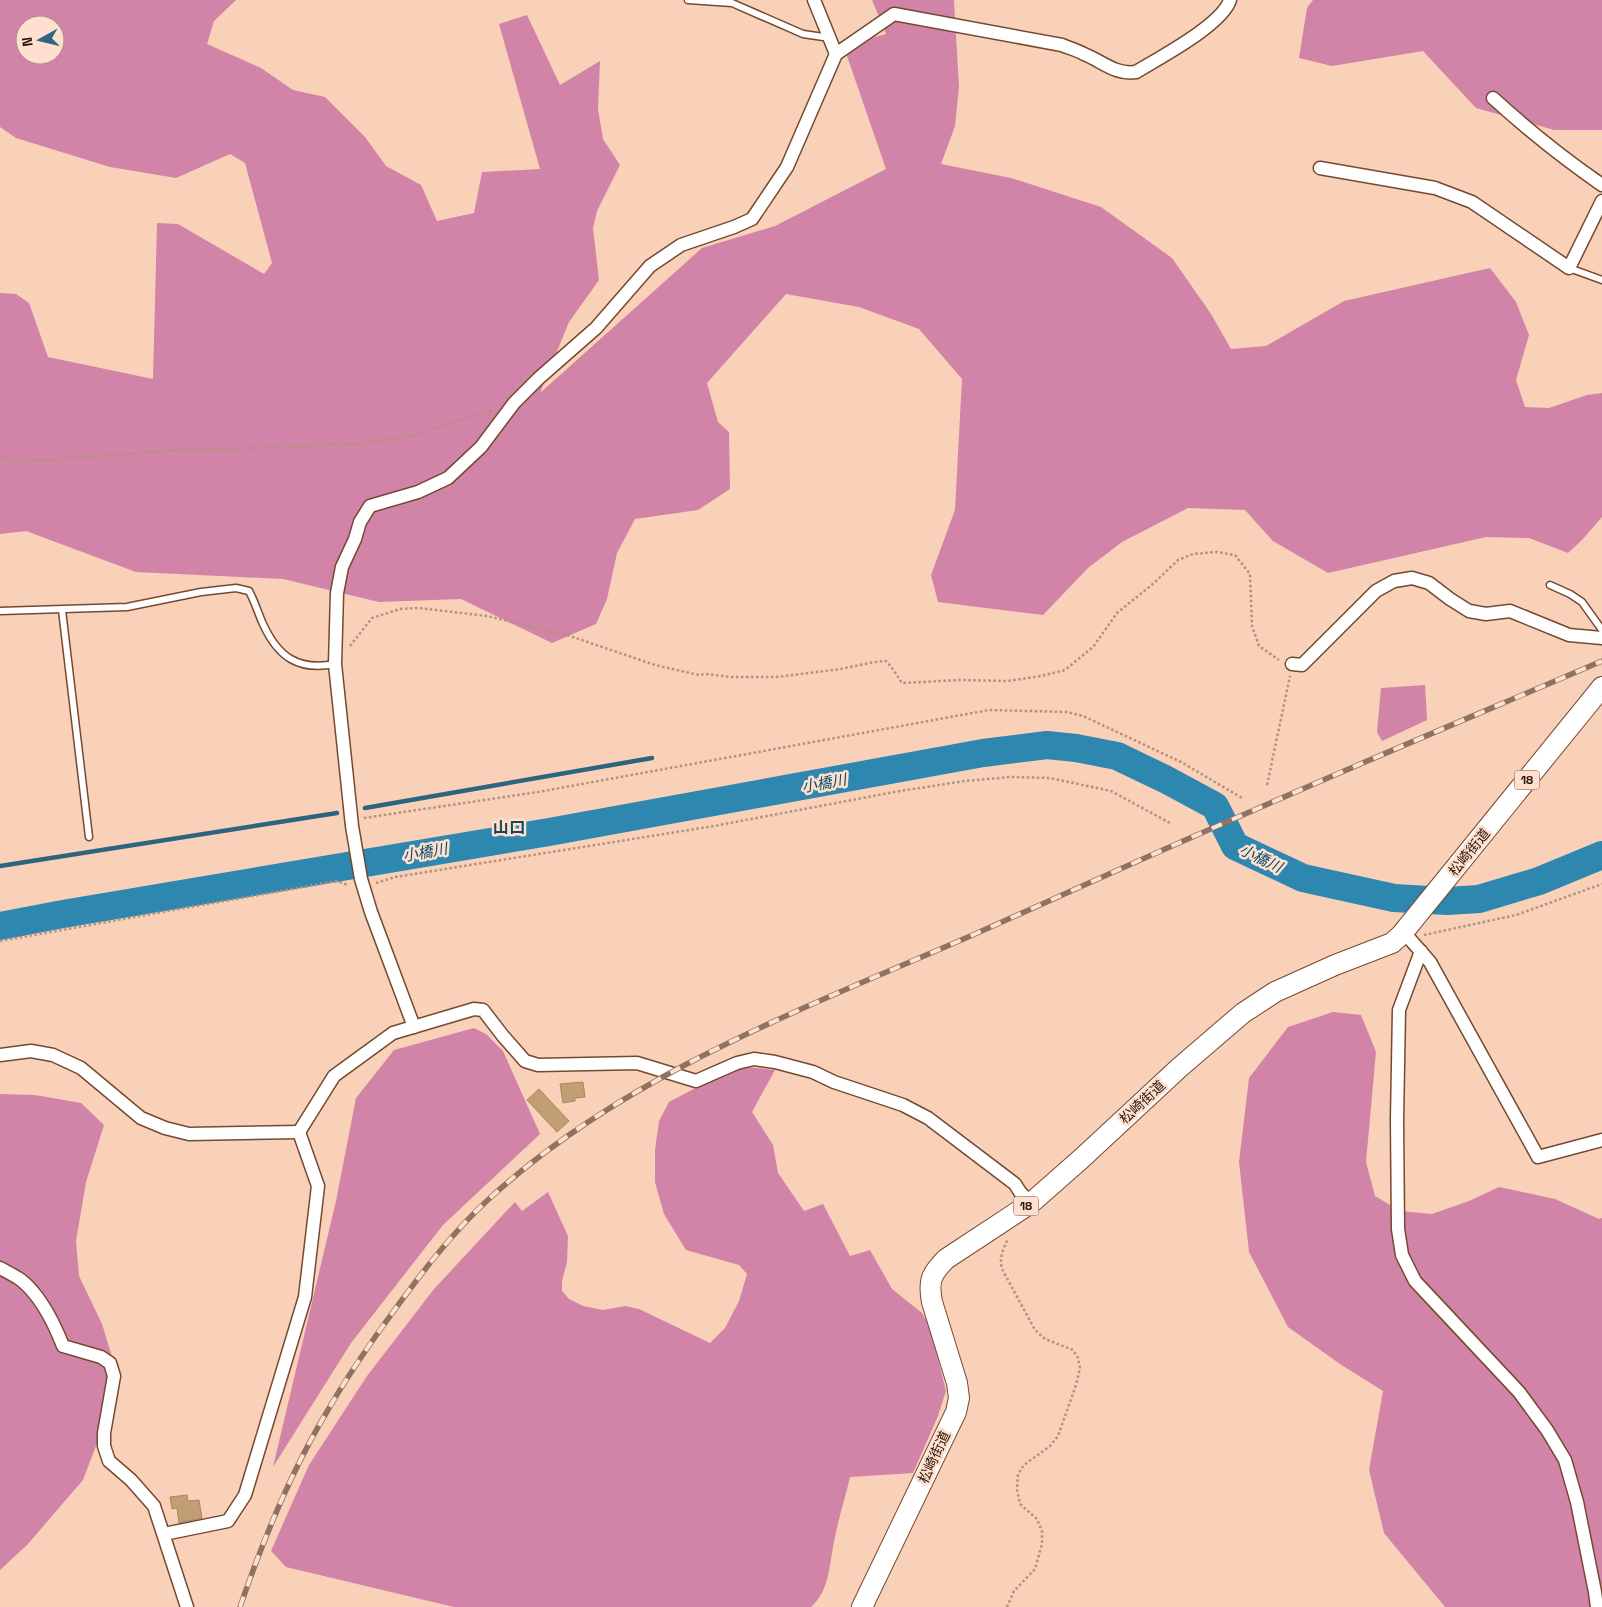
<svg xmlns="http://www.w3.org/2000/svg" width="1602" height="1607" viewBox="0 0 1602 1607" font-family="'Space Grotesk','Noto Sans JP',sans-serif">
	<style>
		.forest { fill: #d184a7; fill-rule: evenodd }
		.lines { fill: none; stroke-linecap: round; stroke-linejoin: round }
		.stream { stroke: #2b657e; stroke-width: 4.5 }
		.river { stroke: #2d87af; stroke-width: 28 }
		.building { fill: #c19e73; stroke: #a9875d }
		.service-casing { stroke: #75492f; stroke-width: 9 }
		.minor-casing { stroke: #75492f; stroke-width: 15 }
		.primary-casing { stroke: #75492f; stroke-width: 22 }
		.path { stroke: #b2917d; stroke-width: 2.5; stroke-dasharray: 2.5 2.5; stroke-linecap: butt }
		.service { stroke: #fff; stroke-width: 6 }
		.minor { stroke: #fff; stroke-width: 12 }
		.primary { stroke: #fff; stroke-width: 20 }
		.rail-casing { stroke: #907261; stroke-width: 5.5 }
		.rail { stroke: #ffdfcd; stroke-width: 4; stroke-dasharray: 11; stroke-linecap: butt }
		.labels { text-anchor: middle; dominant-baseline: central; stroke-width: 5; stroke-linejoin: round; paint-order: stroke }
		.shield { fill: #ffdfcd; stroke: #685244; stroke-width: 1 }
		.shield-label { font-size: 12px; font-weight: bold; fill: #27150a }
		.street-label { font-size: 14px; fill: #27150a; stroke: #ffdfcd }
		.water-label { font-size: 15px; font-style: italic; fill: #004b67; stroke: #ffdfcd }
		.quarter-label { font-size: 16px; font-weight: bold; fill: #19465b; stroke: #ffdfcd }
	</style>
	<rect width="100%" height="100%" fill="#f9d0b8"/>
	<g class="forest">
		<path d="M0,0h236l-22,21 -7,23 54,24 32,22 32,7 40,40 21,29 35,19 16,36 37,-8 8,-41 58,-3 -41,-145 28,-9 33,70 40,-24 -2,48 5,30 17,26 -23,46 -4,17 6,52 -30,42 -29,71 162,-145 73,-22 111,-57 -39,-113 5,-13 34,-9 -14,-34h82l5,87 -4,39 -14,38 70,14 90,29 71,51 39,56 20,35 35,-3 78,-45 146,-33 26,34 13,33 -13,45 9,27 24,1 38,-13 15,-2v124l-20,23 -14,13 -39,-15 -43,-1 -158,36 -55,-32 -28,-31 -57,-2 -66,34 -34,26 -45,47 -105,-13 -7,-27 24,-65 7,-131 -43,-50 -60,-22 -73,-13 -79,89 11,39 11,10 1,57 -32,21 -63,9 -18,34 -10,46 -11,25 -44,19 -91,-44 -82,3 -96,-23 -147,-7 -110,-41 -26,3v-241l16,1 13,9 19,54 105,22 4,-156 21,1 86,50 8,-11 -27,-100 -15,-9 -54,24 -66,-11 -94,-29 -16,-11zM25,25h30v30h-30z"/>
		<path d="M1313,0h289v130h-48l-78,-22 -53,-57 -91,15 -33,-8 8,-50z"/>
		<path d="M1425,685l2,35 -45,21 -5,-9 4,-44z"/>
		<path d="M1333,1012l28,3 15,37 -10,110 9,34 25,15 32,3 37,-13 30,-14 56,12 44,20 3,-1v389h-157l-61,-74 -15,-63 14,-79 -43,-27 -52,-37 -39,-75 -10,-90 10,-84 39,-51z"/>
		<path d="M474,1028l12,6 17,17 37,83 -97,91 -92,118 -78,124 63,-266 20,-103 38,-48z"/>
		<path d="M746,1067l29,3 -23,42 21,33 5,28 26,38 19,-7 27,52 20,-6 22,39 30,24 8,14 16,64 -8,25 -25,57 -63,4c-5,22 -12,43 -16,65 -5,23 -4,48 -23,65h-357l-168,-40 -15,-16 38,-86 58,-89 67,-87 81,-87 7,9 26,-19 20,44 -1,26 -5,19v10l7,8 14,7 20,4 22,-4 14,3 71,34 15,-15 14,-27 8,-27 -8,-9 -53,-15 -22,-36 -9,-32v-32l4,-29 10,-19 55,-29z"/>
		<path d="M0,1094l35,1 46,8 23,22 -18,57 -10,59 3,35 23,48 18,59 -37,97 -56,65 -27,25z"/>
	</g>
	<g class="lines">
		<g class="stream">
			<path d="M365,808l287,-50"/>
			<path d="M0,866l337,-53"/>
		</g>
		<path class="river" d="M0,926l63,-12 486,-82 434,-79 64,-8 29,3 41,8 48,23 50,27 20,40 68,32 91,20 53,3 32,-2 60,-18 63,-26"/>
	</g>
	<g class="building">
		<path d="M583,1082l2,15 -10,1v3l-12,2 -3,-19z"/>
		<path d="M539,1089l30,32 -12,11 -30,-32z"/>
		<path d="M187,1495l1,6 11,-1 3,18 -23,5 -2,-15 -5,1 -2,-12z"/>
	</g>
	<g class="lines">
		<g class="service-casing">
			<g id="service">
				<path d="M688,0l44,3 71,31 27,4"/>
				<path d="M1569,268l33,12"/>
				<path d="M1550,585l20,9 12,8 20,28"/>
				<path d="M62,610l27,227"/>
				<path d="M0,611l127,-4 74,-15 35,-4 13,3c6,11 9,22 14,33 15,33 35,47 72,40"/>
			</g>
		</g>
		<g class="minor-casing">
			<g id="minor">
				<path d="M814,0l22,54"/>
				<path d="M1493,98c35,32 70,60 109,87"/>
				<path d="M1320,168l115,20 37,14 97,66 33,-67"/>
				<path d="M1292,664l10,1 74,-74 18,-10 18,-3 17,5 21,16 19,12 17,3 24,-3 59,24 33,3"/>
				<path d="M1401,935l7,2 22,25 108,195 64,-17"/>
				<path d="M1421,951l-22,59 -2,110 1,109 4,26 13,26 104,111 28,38 18,30 12,42 18,90 2,15"/>
				<path d="M414,1027l-43,-115 -10,-33 -9,-53 -17,-162 2,-71 5,-26 13,-28 5,-17 10,-16 48,-14 30,-14 33,-31 33,-44 25,-25 57,-50 54,-62 31,-21 53,-18 18,-8 35,-52 49,-113 58,-40 168,31c7,3 15,5 22,9 18,7 31,21 52,18 23,-14 86,-47 94,-72"/>
				<path d="M0,1055l31,-4 22,4 28,13 60,50 24,10 24,6 110,-2"/>
				<path d="M299,1132l35,-56 59,-43 81,-24 9,1 20,26 22,25 13,4 99,-2 59,18 41,-18 17,-4 21,3 38,10 21,10 69,23 25,13 87,66 5,8 11,11"/>
				<path d="M0,1268c7,4 14,7 21,12 20,16 33,43 42,66l38,11 9,6 4,13 -10,57v13l5,15 22,19 23,26 33,101"/>
				<path d="M164,1534l64,-13 17,-26 60,-198 13,-111 -19,-54"/>
			</g>
		</g>
		<g class="primary-casing">
			<path id="primary" d="M862,1607l94,-195 3,-14 -2,-15 -25,-81c-4,-21 -1,-28 14,-43l85,-56 50,-44 98,-91 64,-55 32,-21 60,-27 57,-22 9,-8 201,-248"/>
		</g>
		<g class="path">
			<path d="M0,456l2,2 15,4 161,-12 112,-3 75,-4 45,-7 81,-26"/>
			<path d="M350,646l22,-28 28,-9 19,-1 68,8 80,19 88,30 44,10 7,-1 25,3h46l64,-8 33,-7 12,-1 6,7 10,15 58,-3 48,1 33,-5 24,-6 28,-23 24,-34 37,-30 24,-23 15,-6 24,-2 18,3 15,19 2,52 7,20 20,14"/>
			<path d="M1267,785l23,-109"/>
			<path d="M364,818l174,-26 451,-82 78,2 16,4 98,46 61,36"/>
			<path d="M376,883l19,-6 319,-51 186,-35 65,-10 45,-4 40,1 61,13 59,32"/>
			<path d="M1424,935l92,-20 86,-31"/>
			<path d="M0,941l337,-60 11,4"/>
			<path d="M1007,1607l7,-16 21,-22 7,-25v-13l-5,-12 -17,-15 -3,-14 1,-16 6,-9 26,-19 8,-10 18,-51 4,-17 -2,-10 -5,-8 -28,-11 -10,-9 -33,-61c-3,-11 1,-20 6,-30"/>
		</g>
		<use href="#service" class="service"/>
		<use href="#minor" class="minor"/>
		<use href="#primary" class="primary"/>
		<g class="rail-casing">
			<path id="rail" d="M240,1607c23,-67 51,-136 88,-197 17,-30 37,-59 57,-87 32,-44 65,-89 106,-126 136,-124 317,-190 484,-263 92,-41 184,-83 277,-123 116,-51 233,-100 350,-150"/>
		</g>
		<use href="#rail" class="rail"/>
	</g>
	<g class="labels">
		<g class="shield">
			<rect x="1514.5" y="770.5" width="25" height="19" rx="4"/>
			<rect x="1013.5" y="1196.5" width="25" height="19" rx="4"/>
		</g>
		<g class="shield-label">
			<text x="1527" y="780">18</text>
			<text x="1026" y="1206">18</text>
		</g>
		<g class="street-label">
			<text transform="translate(1469 852) rotate(-51)">松崎街道</text>
			<text transform="translate(1142 1102) rotate(-43)">松崎街道</text>
			<text transform="translate(934 1457) rotate(-65)">松崎街道</text>
		</g>
		<g class="water-label">
			<text transform="translate(824 783) rotate(-10)">小橋川</text>
			<text transform="translate(425 852) rotate(-10)">小橋川</text>
			<text transform="translate(1261 858) rotate(26)">小橋川</text>
		</g>
		<g class="quarter-label">
			<text x="509" y="827">山口</text>
		</g>
	</g>
	<g transform="translate(40 40) rotate(262)"><circle r="24" fill="#ffdfcd" stroke="#a98e7f"/>
	<path d="M0-4L9 19L0 12L-9 19Z" fill="#2f6680"/>
	<text y="-8" font-size="14" font-weight="bold" text-anchor="middle" fill="#27150a">N</text>
	</g>
</svg>
